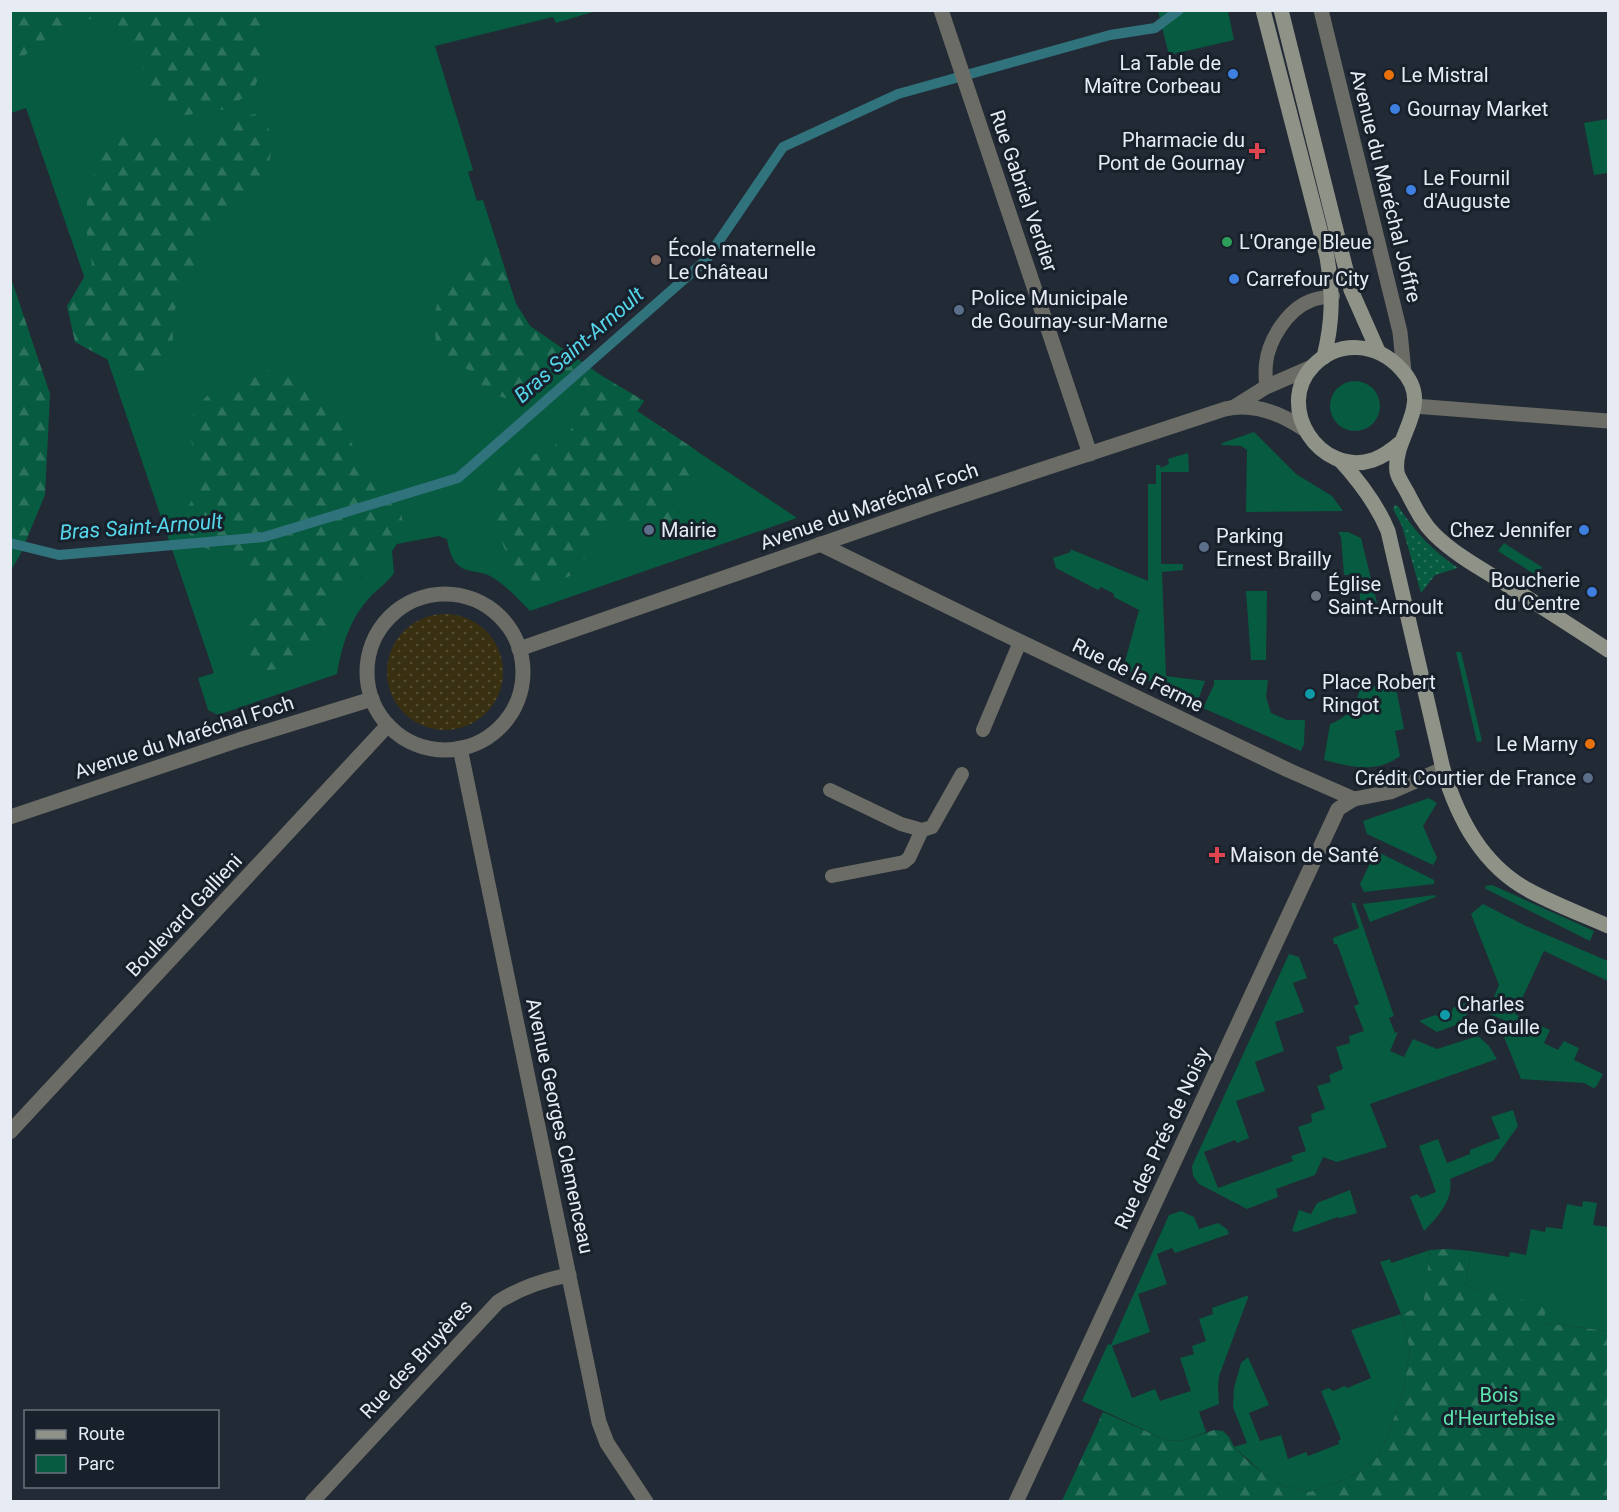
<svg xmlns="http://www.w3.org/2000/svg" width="1619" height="1512" viewBox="0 0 1619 1512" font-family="Roboto,sans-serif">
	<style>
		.green { fill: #075b40 }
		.forest { fill: url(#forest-firs) }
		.sand { fill: url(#sand-dots) }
		.garden { fill: url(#garden-dots) }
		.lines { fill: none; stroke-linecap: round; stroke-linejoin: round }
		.stream { stroke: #31737d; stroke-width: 10 }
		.service { stroke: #6a6c65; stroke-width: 14 }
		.pedestrian { stroke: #6a6c65; stroke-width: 15 }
		.minor { stroke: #6a6c65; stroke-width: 15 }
		.secondary { stroke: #8f9287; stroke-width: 15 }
		.shop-dot { fill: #3f7fe0; stroke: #18202b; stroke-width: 2 }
		.food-dot { fill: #e8710a; stroke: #18202b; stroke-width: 2 }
		.health-dot { fill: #e0444e; stroke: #18202b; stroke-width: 2 }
		.leisure-dot { fill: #2e9e5b; stroke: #18202b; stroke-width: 2 }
		.education-dot { fill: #8d6e63; stroke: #18202b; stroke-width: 2 }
		.service-dot { fill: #5c6f8a; stroke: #18202b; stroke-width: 2 }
		.worship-dot { fill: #6b7280; stroke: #18202b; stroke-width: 2 }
		.culture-dot { fill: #0f9aa8; stroke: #18202b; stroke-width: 2 }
		.labels { text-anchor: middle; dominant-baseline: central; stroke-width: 6; stroke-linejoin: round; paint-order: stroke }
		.poi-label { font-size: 20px; fill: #e7ecf4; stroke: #18202b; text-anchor: start }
		.street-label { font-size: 20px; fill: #e7ecf4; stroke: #18202b }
		.park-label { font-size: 20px; fill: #5ce5ae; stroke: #18202b }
		.water-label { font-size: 21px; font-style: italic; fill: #55d6ea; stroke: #18202b }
	</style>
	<defs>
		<pattern id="forest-firs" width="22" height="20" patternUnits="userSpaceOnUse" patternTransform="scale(1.5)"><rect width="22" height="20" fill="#075b40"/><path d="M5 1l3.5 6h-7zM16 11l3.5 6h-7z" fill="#2b735c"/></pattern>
		<pattern id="sand-dots" width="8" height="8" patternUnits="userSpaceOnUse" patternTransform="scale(1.5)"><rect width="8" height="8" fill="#383010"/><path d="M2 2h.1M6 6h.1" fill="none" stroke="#554e33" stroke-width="1.8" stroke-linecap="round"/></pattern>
		<pattern id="garden-dots" width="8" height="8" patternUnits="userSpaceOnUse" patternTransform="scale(1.5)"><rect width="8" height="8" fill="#075b40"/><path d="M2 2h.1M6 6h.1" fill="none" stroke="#2b735c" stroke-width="1.8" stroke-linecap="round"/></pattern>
	</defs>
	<rect width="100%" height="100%" fill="#222a35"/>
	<g class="green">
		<path d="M10,11h586l-40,12 -3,-6 -118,29 38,124 -5,2 9,29 6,-1 33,104 14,22 72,50 42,25 -7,10 160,107 -267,93c-13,-13 -25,-27 -40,-35 -6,-3 -13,-4 -19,-5 -17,-3 -21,-16 -24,-32l-8,-3 -42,8 -5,7 2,22c-6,9 -15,15 -23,23 -21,22 -29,49 -34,78l-119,41 -10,-5 -10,-32 16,-5 -119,-350 -7,-35 -62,-180 -15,5z"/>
		<path d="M1158,11h70l6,29 -65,15z"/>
		<path d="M1608,119v54l-14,2 -10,-52z"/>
		<circle cx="1355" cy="406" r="25"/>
		<path d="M1254,432l42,42 36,22 11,15 -97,1 1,-62 -6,-4 -20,-1 1,-2z"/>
		<path d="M1188,453l1,19h-28v92h22v6l-21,2 4,104 39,5 -8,22 -74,-34 16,-59 -25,-13v-3l-13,-7 -3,3 -42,-22 -3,-10 18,-6 -1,-3 78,32v-97h8v-19h4l1,3 8,-4 -1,-5z"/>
		<path d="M1338,532h10l13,6 16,65 -17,3v-31h-16l-3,-38z"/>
		<path d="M1504,543l38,24 -3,10 -41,-26z"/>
		<path d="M1246,591h21l-1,69h-15z"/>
		<path d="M1456,652h5l21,89 -5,1z"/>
		<path d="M1214,680h54l-2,17 5,16 16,7h18l-1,24 -3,7 -98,-43 11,-23z"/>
		<path d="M1360,685l36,3 8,41 -9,2 5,25c-24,18 -49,11 -76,4l6,-36c18,-7 28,-18 30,-39z"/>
		<path d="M1429,798l8,5 -14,23 14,32 -4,7 -66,-31 -4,-13z"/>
		<path d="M1376,851l58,29v4l-70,8 -4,-8z"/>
		<path d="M1492,885l102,46 -4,10 -104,-52 -1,-3z"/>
		<path d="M1435,895l1,2 -66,25 -7,-18z"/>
		<path d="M1351,903h4l39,113 -5,2 6,15 3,-1 -8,19 14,6 9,-18 24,10 41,-13 11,10 8,13 -127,45 17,43 -50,15 -14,-5 -8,18 -39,14 2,8 -31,12 -48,-25 -6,-8 -1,-10 97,-212 10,3 8,21 -14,5 11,29 -29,10 9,29 -29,11 10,29 -29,10 13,37 -12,5 -2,-3 -31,12 14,36 75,-27 -2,-5 15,-5 -8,-24 14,-5 -1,-8 14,-5 -8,-23 14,-4 -2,-7 14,-6 -7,-22 14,-4 -1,-7 15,-5 -10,-25 5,-2 -22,-60h-3l-1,-6 26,-10z"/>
		<path d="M1483,904l43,22 82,35v20l-64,-30 -29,63 35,16 -6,13 14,7 6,-9 15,7 -5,12 29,14 -7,13 -3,1 -9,-5 -63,-4 -21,-52 4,-7 -17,-7 12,-28 -28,-71z"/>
		<path d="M1471,1000l-7,22 -27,10 -18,-11 16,-6 9,4 1,3 7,-2 -2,-4 3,-8z"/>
		<path d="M1513,1110l5,16 -25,35 -43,18c4,20 -12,38 -26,52l-14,-34 7,-3 4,4 15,-6 -17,-46 19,-7 9,24 23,-9v-4l30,-12 -9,-21z"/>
		<path d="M1350,1190l7,23 -17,5 -2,-1 -42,15 -4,-1 7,-21 12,4 6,-11z"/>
		<path d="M1583,1201l14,2 -4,22 15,2v104l-64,-8 1,-17 -80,-20 6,-35 38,6 1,-5 16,3 5,-26 14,3 1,-5 16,2 5,-25 15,3z"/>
		<path d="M1181,1211l13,6 5,12 19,-6 9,6 2,5 -54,19 -3,-5 -15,6 10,30 -29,10 12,38 -38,14 20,52 23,-9 5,12 31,-10 -11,-33 14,-4 -2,-8 14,-5 -7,-22 14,-5 -1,-6 37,-13 -30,81 -1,11 1,17 -20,8 7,20 -24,9 -16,-1 -84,-39 26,-57 3,1 58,-130z"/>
		<path d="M1430,1250l-6,56 -23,8 9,36 -7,43 -23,62 -21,17 -24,12 -26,8 -25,-6 -21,-13 -29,-26 13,-4 -14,-36 1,-19 7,-25 7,-6 21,48 -20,8 11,28 21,-6 7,24 18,-7 2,4 31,-12 -1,-3 3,-2 -20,-48 8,-3 4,3 12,-5 2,2 24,-10 -20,-48 50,-16 -21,-52 10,-3 1,4z"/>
	</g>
	<g class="forest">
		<path d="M10,11h240l7,6 13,34 -17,40 -27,18 -45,7 -21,-6 -18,-45 -15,-30 -29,-18 -36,9 -38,30 -13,3z"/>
		<path d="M255,114l11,8 7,20 -6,33 -34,31 -18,6 -19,33 -3,31 -11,15 -10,26 1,23 -5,25 -17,12 -24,-7 -52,-28 -8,-36 25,-42 -5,-30v-34l16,-55 21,-12 29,5 23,-1 36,-7 17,-12z"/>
		<path d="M495,239l21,65 14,22 70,49 44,26 -7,10 59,39 -8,36 -19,42 -29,13 -29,-22 -6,4 -21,36 -14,17 -21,8 -31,-6c-11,-25 -31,-59 -21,-87 3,-10 11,-20 16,-29l39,-14 25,-25 3,-23 -25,-22 -30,3 -15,19 -24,-9 -15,-20 -27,-13 -8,-14 -2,-29 7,-24 22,-29z"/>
		<path d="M11,278l39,116 -5,101 -25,60 -9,15z"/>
		<path d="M265,370l29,4 36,25 17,20 3,21 16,31 30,19 7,32 -26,33 -10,23 -23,9 -15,17 -3,27 -18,25 -20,12 -30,3 -14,-6 -3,-13 7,-26 21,-22 3,-19 -38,-31 -18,-1 -21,-10 -9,-15v-18l12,-20 4,-22 -12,-30 4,-29 17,-17z"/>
		<path d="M1447,1249l24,2 -6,35 81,20 -2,17 64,8v170h-546l41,-89 63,28 16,1 32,-11 9,1 6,6 5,10 13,13 16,13 21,13 25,6 26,-8 24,-12 21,-17 23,-62 7,-43 -9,-36 22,-8 7,-56z"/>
	</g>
	<circle class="sand" cx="445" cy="672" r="58"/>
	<path class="garden" d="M1395,505l3,1c17,26 35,45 60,62l-23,7 -14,18 -19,-67 -9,-17z"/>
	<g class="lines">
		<path class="stream" d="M10,543l49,12 205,-18 194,-59 248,-218 77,-113 115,-53 212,-59 45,-7 24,-18"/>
		<g class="service">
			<path d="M1266,387c0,-8 -1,-16 0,-23 2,-23 21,-54 44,-63 6,-3 15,-4 23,-5"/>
			<path d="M983,730l37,-88"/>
			<path d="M830,790l71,34 21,6 10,-3 30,-53"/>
			<path d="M832,876l72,-14 5,-4 13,-28"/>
		</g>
		<path class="pedestrian" d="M820,544l180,88"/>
		<g class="minor">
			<path d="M941,10l149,444"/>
			<path d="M1321,10l79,322 4,40"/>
			<path d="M1414,406l194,15"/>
			<path d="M1234,407l32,-20 46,-20"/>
			<circle cx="445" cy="672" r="78"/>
			<path d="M1000,632l288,138 66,29"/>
			<path d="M519,649l412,-143 294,-97c28,-7 55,4 79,20"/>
			<path d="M460,748l139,674 8,21 39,59"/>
			<path d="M10,817l229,-77 133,-41"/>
			<path d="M10,1132l378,-407"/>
			<path d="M312,1502l186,-200c22,-14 45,-22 71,-27"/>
			<path d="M1016,1502l322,-693 16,-10 36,-7 53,-23"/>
		</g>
		<g class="secondary">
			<path d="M1263,10l64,247c6,37 6,63 -3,100"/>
			<path d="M1281,10l70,280 27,61"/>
			<path d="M1400,443c-8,7 -16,13 -27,17 -53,17 -99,-53 -60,-94 26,-27 64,-23 88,3 35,37 -9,66 -4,103 1,6 7,14 10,20 8,15 15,30 27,42 19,19 44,33 67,47 36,23 72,46 107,69"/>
			<path d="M1340,460c20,22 37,44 48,71l55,238c15,50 40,98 89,123 25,13 51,23 76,34"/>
		</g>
	</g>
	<g class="shop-dot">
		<circle cx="1233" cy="74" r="6"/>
		<circle cx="1395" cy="109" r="6"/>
		<circle cx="1411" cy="190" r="6"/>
		<circle cx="1234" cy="279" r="6"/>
		<circle cx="1584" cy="530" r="6"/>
		<circle cx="1592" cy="592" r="6"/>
	</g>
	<g class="food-dot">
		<circle cx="1389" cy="75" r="6"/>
		<circle cx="1590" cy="744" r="6"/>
	</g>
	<g class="health-dot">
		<path d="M1254 142h6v6h6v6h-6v6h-6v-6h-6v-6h6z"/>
		<path d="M1214 846h6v6h6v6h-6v6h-6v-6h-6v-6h6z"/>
	</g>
	<circle class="leisure-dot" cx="1227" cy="242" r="6"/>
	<circle class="education-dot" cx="656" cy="260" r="6"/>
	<g class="service-dot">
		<circle cx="959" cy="310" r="6"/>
		<circle cx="649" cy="530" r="6"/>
		<circle cx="1204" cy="547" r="6"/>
		<circle cx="1588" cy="778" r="6"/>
	</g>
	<circle class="worship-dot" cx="1316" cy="596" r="6"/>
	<g class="culture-dot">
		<circle cx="1310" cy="694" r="6"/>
		<circle cx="1445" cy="1015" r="6"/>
	</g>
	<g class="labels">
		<g class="poi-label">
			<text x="1221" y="63" text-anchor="end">La Table de<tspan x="1221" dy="23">Maître Corbeau</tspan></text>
			<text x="1401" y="75">Le Mistral</text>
			<text x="1407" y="109">Gournay Market</text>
			<text x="1245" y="140" text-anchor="end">Pharmacie du<tspan x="1245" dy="23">Pont de Gournay</tspan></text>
			<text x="1423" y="178">Le Fournil<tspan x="1423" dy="23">d'Auguste</tspan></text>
			<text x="1239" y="242">L'Orange Bleue</text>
			<text x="668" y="249">École maternelle<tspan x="668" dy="23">Le Château</tspan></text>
			<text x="1246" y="279">Carrefour City</text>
			<text x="971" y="298">Police Municipale<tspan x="971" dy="23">de Gournay-sur-Marne</tspan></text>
			<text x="661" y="530">Mairie</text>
			<text x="1572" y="530" text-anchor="end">Chez Jennifer</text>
			<text x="1216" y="536">Parking<tspan x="1216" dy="23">Ernest Brailly</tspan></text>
			<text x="1580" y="580" text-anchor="end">Boucherie<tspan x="1580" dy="23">du Centre</tspan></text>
			<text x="1328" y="584">Église<tspan x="1328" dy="23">Saint-Arnoult</tspan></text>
			<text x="1322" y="682">Place Robert<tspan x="1322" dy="23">Ringot</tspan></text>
			<text x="1578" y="744" text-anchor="end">Le Marny</text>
			<text x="1576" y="778" text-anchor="end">Crédit Courtier de France</text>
			<text x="1230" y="855">Maison de Santé</text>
			<text x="1457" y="1004">Charles<tspan x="1457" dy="23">de Gaulle</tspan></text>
		</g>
		<g class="street-label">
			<text transform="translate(1386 186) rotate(76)">Avenue du Maréchal Joffre</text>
			<text transform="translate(1024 191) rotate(71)">Rue Gabriel Verdier</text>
			<text transform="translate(869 506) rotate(-19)">Avenue du Maréchal Foch</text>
			<text transform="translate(1138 675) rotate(26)">Rue de la Ferme</text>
			<text transform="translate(184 737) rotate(-18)">Avenue du Maréchal Foch</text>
			<text transform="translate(184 915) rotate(-47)">Boulevard Gallieni</text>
			<text transform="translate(560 1126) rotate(78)">Avenue Georges Clemenceau</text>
			<text transform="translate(1162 1138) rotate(-65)">Rue des Prés de Noisy</text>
			<text transform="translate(416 1359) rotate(-47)">Rue des Bruyères</text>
		</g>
		<g class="park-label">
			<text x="1499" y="1395">Bois<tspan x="1499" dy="23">d'Heurtebise</tspan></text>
		</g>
		<g class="water-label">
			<text transform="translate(579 345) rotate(-41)">Bras Saint-Arnoult</text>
			<text transform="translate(141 527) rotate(-4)">Bras Saint-Arnoult</text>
		</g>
	</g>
	<rect width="1619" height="1512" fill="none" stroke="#e7ecf4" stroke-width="24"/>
	<rect x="24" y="1410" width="195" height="78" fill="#18202b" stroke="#6b727b" stroke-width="1.5"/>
	<rect x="36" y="1430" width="30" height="9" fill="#8f9287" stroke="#6b727b" stroke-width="1.5"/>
	<text x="78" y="1440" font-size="18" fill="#e7ecf4">Route</text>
	<rect x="36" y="1455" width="30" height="18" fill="#075b40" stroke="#6b727b" stroke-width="1.5"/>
	<text x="78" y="1470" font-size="18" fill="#e7ecf4">Parc</text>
</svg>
